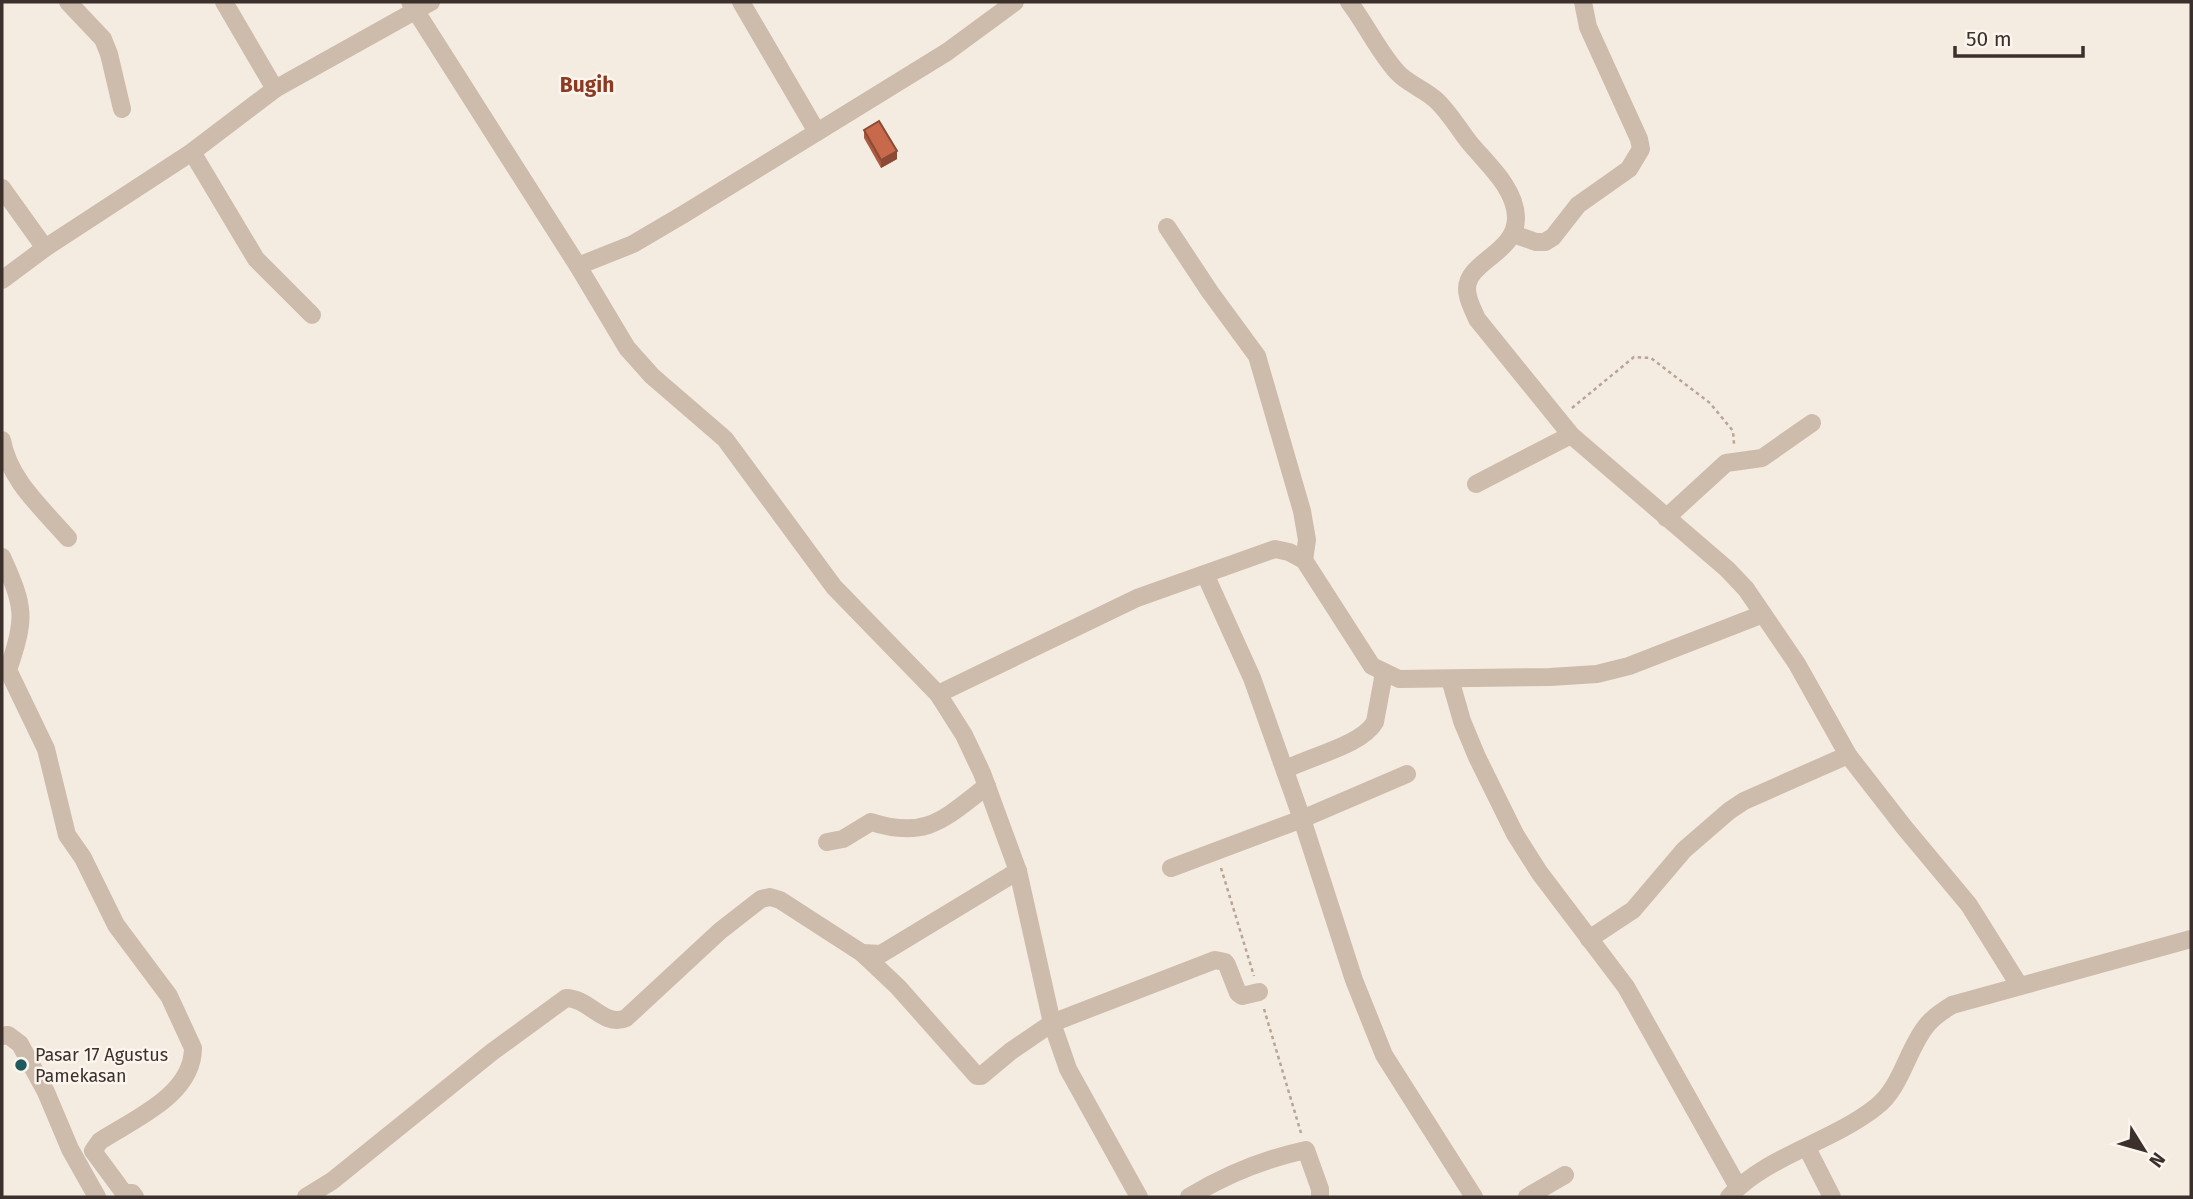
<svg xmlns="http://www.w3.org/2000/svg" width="2193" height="1199" viewBox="0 0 2193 1199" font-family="'Fira Sans',sans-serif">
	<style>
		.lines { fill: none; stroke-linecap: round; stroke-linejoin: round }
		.path { stroke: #b9a596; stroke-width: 2.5; stroke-dasharray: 3.5 3.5; stroke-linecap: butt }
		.minor { stroke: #cdbbac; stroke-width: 18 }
		.wall { fill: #ac5a40 }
		.shaded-wall { fill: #8c4a34 }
		.building { fill: #c8694b; stroke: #8c4a34; stroke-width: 2 }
		.poi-dot { fill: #1f5a5e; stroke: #fbf5ee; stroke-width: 2.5 }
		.labels { text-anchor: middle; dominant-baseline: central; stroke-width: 5; stroke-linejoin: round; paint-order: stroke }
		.poi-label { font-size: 18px; fill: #3b302b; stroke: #fbf5ee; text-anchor: start }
		.quarter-label { font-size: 21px; font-weight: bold; fill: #8c3b22; stroke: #fbf5ee }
	</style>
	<rect width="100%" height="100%" fill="#f4ebe1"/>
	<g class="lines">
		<g class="path">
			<path d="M1572,408l62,-51 17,1 59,45 23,28 1,13"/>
			<path d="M1221,868l33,108"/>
			<path d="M1264,1009l37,124"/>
		</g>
		<g class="minor">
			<path d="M68,2l35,37 6,15 13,55"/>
			<path d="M224,2l51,87"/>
			<path d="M410,2l168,264 49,82 25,28 73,63 109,148 104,107 26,41 18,38 36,98 34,152 16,46 71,128"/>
			<path d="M741,2l76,130"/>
			<path d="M1349,2c17,22 29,49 48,70 11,12 27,17 39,28 13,12 22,28 33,42 17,21 46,45 47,75 1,36 -49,44 -49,72 0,11 6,20 10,30l94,116 156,134 19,20 51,75 51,91 56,72 65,78 50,80"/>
			<path d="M192,152l64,107 56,56"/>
			<path d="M2,188l43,60"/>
			<path d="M1167,227l43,65 47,64 45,155 5,29 -3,20"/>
			<path d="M1513,234l23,8h9l8,-5 25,-32 51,-36 12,-20 -2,-10 -51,-112 -5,-25"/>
			<path d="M578,266l55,-22 51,-30 263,-162 68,-50"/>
			<path d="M2,280l43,-32 147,-96 83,-63 156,-87"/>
			<path d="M2,440c7,40 40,68 66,98"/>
			<path d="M1476,484l95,-49"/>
			<path d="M1666,518l60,-55 36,-5 50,-35"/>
			<path d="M2,557c23,51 24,60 6,113l38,79 21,86 16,23 33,67 53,71 24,52c0,47 -59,71 -93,93l-7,10 31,42h8l3,4"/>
			<path d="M1205,574l47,104 50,141 52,161 30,75 90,142"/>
			<path d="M1450,679l12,42 15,36 38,77 24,38 87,115 112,200"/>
			<path d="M938,694l199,-96 138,-49 14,3 15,8 68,106 27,13 151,-2 47,-3 32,-8 134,-52"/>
			<path d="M1285,770c25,-14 76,-24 90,-48l9,-49"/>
			<path d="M827,842l16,-3 28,-17c56,18 74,-4 116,-36"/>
			<path d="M1171,868l131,-49 105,-45"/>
			<path d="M1589,939l44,-29 51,-60 45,-39 15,-10 104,-46"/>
			<path d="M862,953l36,34 79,89h4l30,-25 41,-28 163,-63 10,2 2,3 11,28 4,3 17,-4"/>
			<path d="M2,1036l6,-1 12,9 26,48 24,57 27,48"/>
			<path d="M1807,1148l25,49"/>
			<path d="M306,1197l26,-16 160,-129 74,-54c23,0 38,30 60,20l94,-87 41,-32 9,-2 10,3 82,53 19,1 137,-83"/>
			<path d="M1189,1197c36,-22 75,-38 117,-47l14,39v8"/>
			<path d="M1527,1197l38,-22"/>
			<path d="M1729,1197c37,-41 103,-55 147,-90 26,-20 31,-58 51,-82 7,-9 16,-14 25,-20l239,-66"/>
		</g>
	</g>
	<path class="wall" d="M864,130l33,29 -16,9 -17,-30z"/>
	<path class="shaded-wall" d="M897,151v8l-16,9v-8z"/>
	<path class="building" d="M879,121l18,30 -16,9 -17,-30z"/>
	<circle class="poi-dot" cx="21" cy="1065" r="7"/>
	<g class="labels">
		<g class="poi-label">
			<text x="35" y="1055">Pasar 17 Agustus<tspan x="35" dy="21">Pamekasan</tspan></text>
		</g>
		<g class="quarter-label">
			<text x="587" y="85">Bugih</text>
		</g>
	</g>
	<rect width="2193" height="1199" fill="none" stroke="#3b302b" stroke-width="7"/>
	<g transform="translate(2144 1150) rotate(127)" stroke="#fbf5ee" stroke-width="5" paint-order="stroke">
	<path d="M0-5L12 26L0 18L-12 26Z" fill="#3b302b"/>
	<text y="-10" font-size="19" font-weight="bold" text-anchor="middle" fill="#3b302b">N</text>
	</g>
	<path d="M1955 46v10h128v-10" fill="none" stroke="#3b302b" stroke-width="3.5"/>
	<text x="1966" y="46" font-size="21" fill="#3b302b" stroke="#fbf5ee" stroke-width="5" paint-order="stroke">50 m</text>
</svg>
